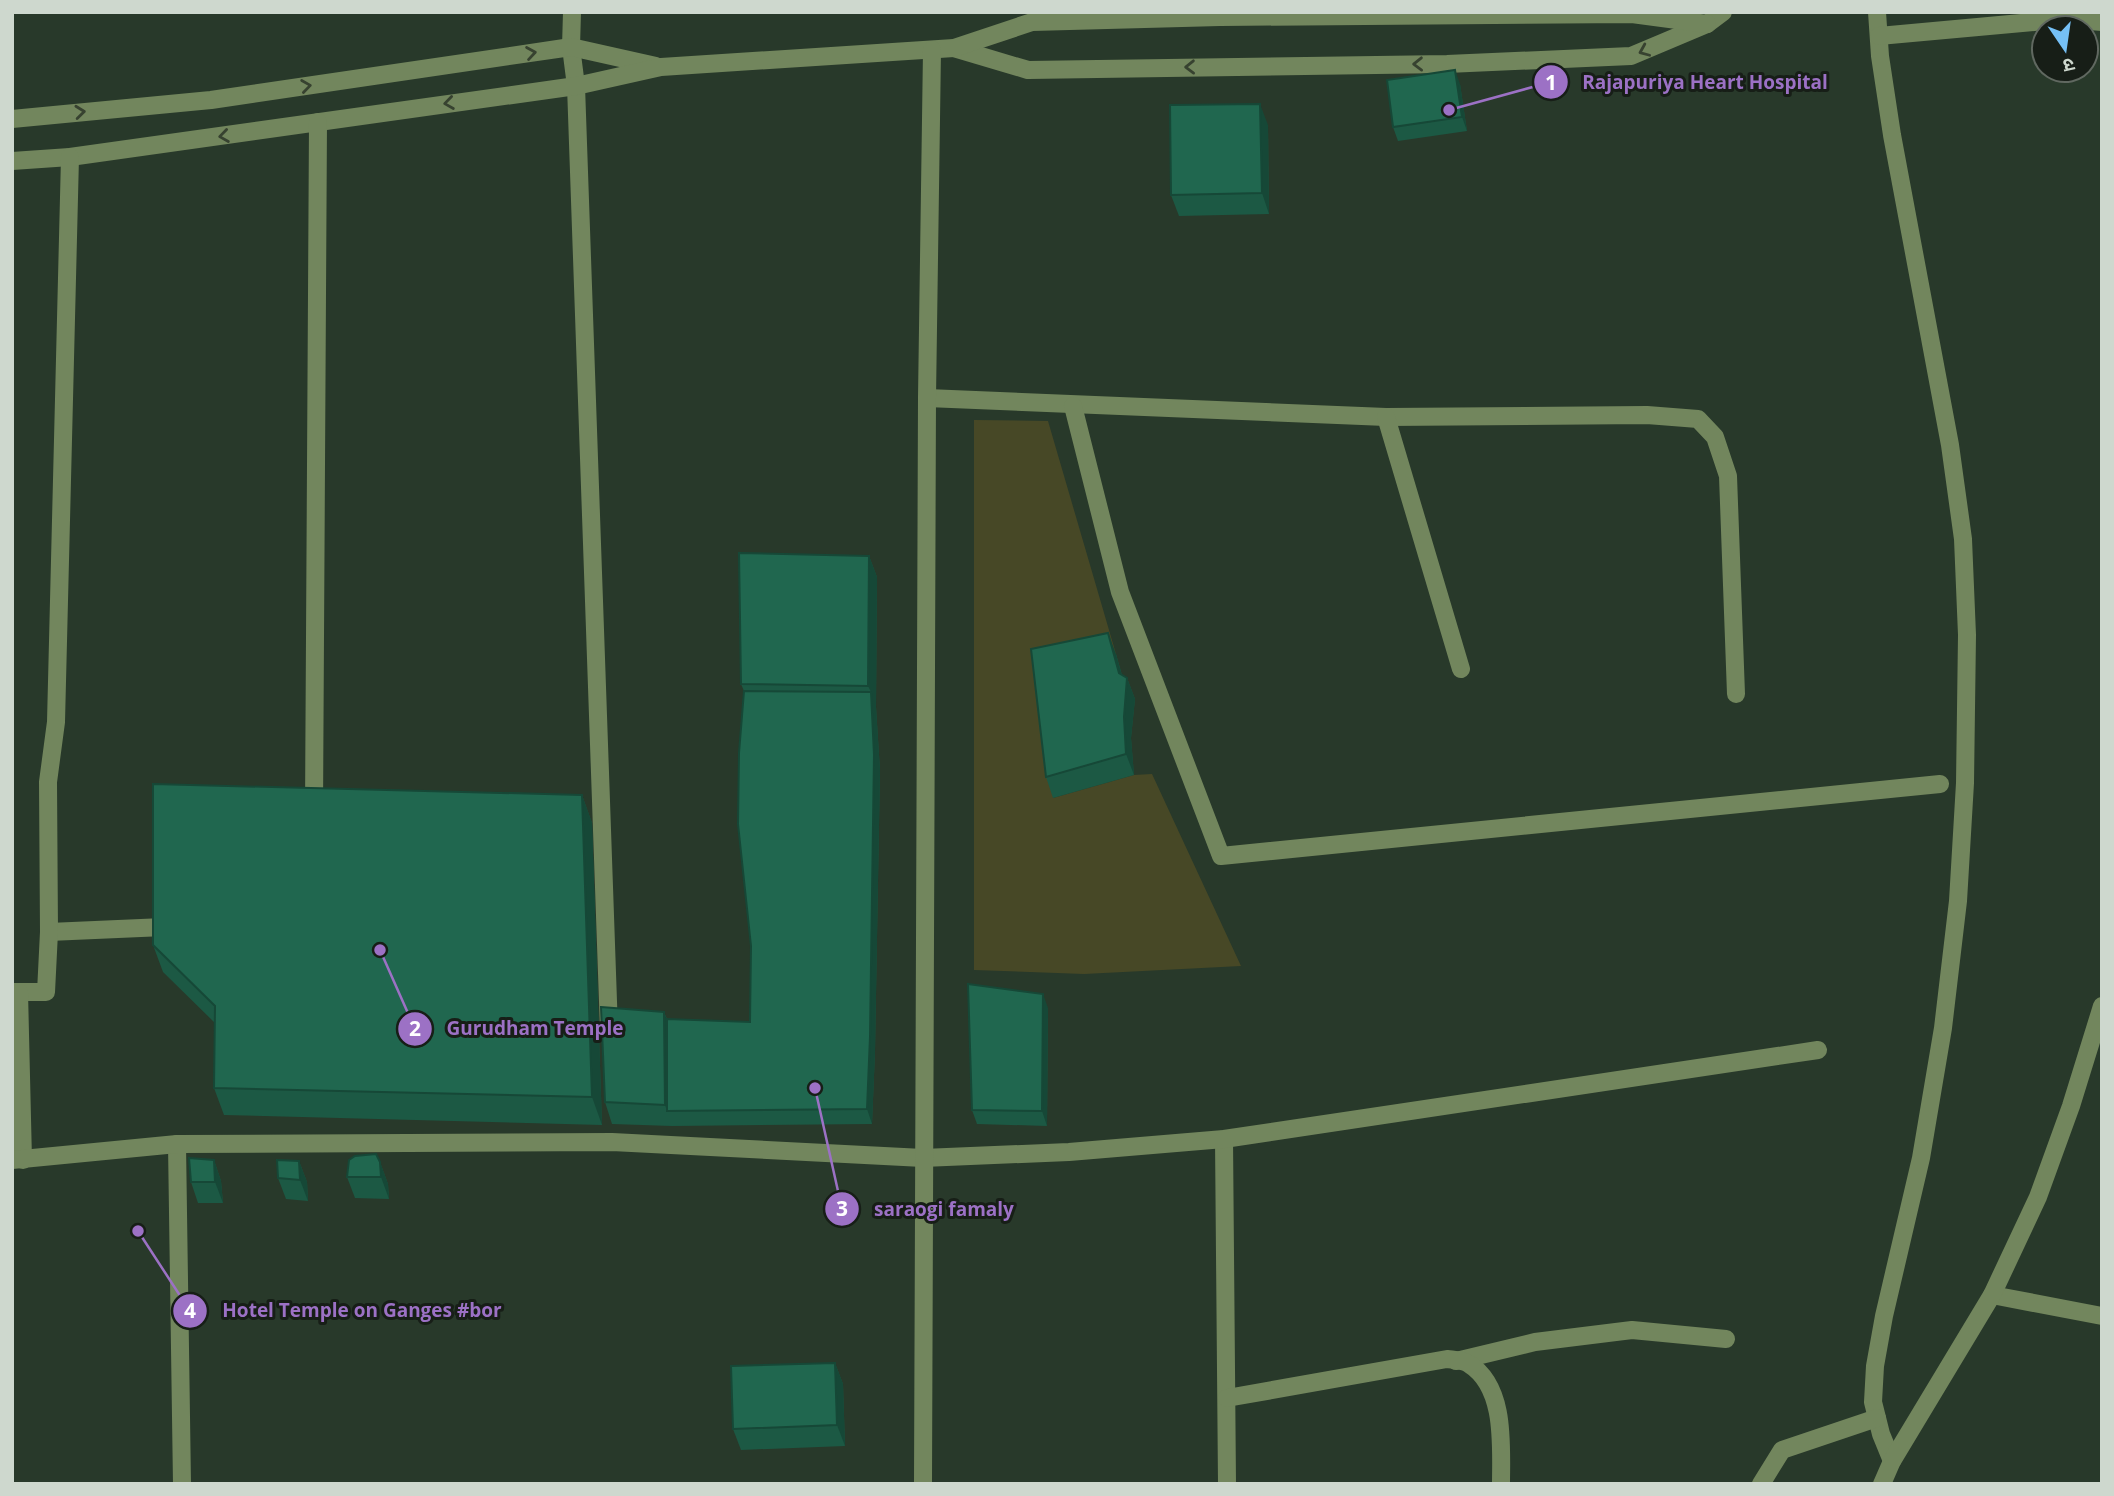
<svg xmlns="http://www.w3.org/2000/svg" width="2114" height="1496" viewBox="0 0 2114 1496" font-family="'Open Sans','Noto Sans Devanagari',sans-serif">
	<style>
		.green { fill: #474826 }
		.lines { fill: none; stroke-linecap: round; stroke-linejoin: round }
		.minor { stroke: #72865d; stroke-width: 18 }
		.wall { fill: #1c5944 }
		.shaded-wall { fill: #164837 }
		.building { fill: #20674f; stroke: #164837; stroke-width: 2 }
		.oneway { stroke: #374230 }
		.leader { fill: none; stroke: #9c71c5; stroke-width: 2.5 }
		.callout-dot { fill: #9c71c5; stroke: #171e17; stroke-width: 2.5 }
		.mark-label { font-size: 21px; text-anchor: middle; font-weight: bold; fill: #fff }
		.callout-label { font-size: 19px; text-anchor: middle; font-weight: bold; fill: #9c71c5; stroke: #171e17; stroke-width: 6; stroke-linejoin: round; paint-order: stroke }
	</style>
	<rect width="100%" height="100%" fill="#28392a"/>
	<path class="green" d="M974,420l74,1 68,233 -63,144 81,-23 18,-1 89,192 -157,8 -110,-4z"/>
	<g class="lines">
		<g class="minor">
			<path d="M572,12l-1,35 5,39 33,944"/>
			<path d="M1877,12l3,44 12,79 58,310 13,94 4,96 -2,148 -7,118 -15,127 -22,130 -37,158 -9,50 -2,36 8,32 11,27"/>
			<path d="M1879,36l187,-17 36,3"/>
			<path d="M954,48l74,22 419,-6 184,-8 76,-32 16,-12"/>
			<path d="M12,119l199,-19 360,-53 85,19"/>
			<path d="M12,161l58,-4 506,-71 85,-19 293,-19 78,-26 188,-5 412,-3 75,10"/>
			<path d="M927,398l459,19 261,-2 51,4 17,18 13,39 8,218"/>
			<path d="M1073,406l47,186 101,264 719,-72"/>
			<path d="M1386,417l75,252"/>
			<path d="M314,810l4,-688"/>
			<path d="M49,932l115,-5"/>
			<path d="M12,992h34l3,-60 -1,-150 8,-60 14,-565"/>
			<path d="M19,992l4,168"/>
			<path d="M1224,1139l3,345"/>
			<path d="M177,1144l5,340"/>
			<path d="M12,1160l165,-16 435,-2 311,16 146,-6 155,-13 594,-89"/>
			<path d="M1992,1295l110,21"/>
			<path d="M1456,1361l79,-19 97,-12 94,9"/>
			<path d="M1227,1398l220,-39c7,1 16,1 22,5 37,23 32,82 32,120"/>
			<path d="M923,1484l4,-1086 5,-348"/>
			<path d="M1761,1484l21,-34 95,-32"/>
			<path d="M1882,1484l10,-23 100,-166 46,-98 33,-91 31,-100"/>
		</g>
	</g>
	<g class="wall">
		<path d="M1460,84l7,47 -69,10 -5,-14z"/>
		<path d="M1268,125l1,89 -90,2 -8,-21z"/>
		<path d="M869,556l8,21 -1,130 4,63 -5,282 -3,72 -200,2 -60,-2 -7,-22 59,-90 3,7 83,3 1,-76 -7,-255 -3,-7z"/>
		<path d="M1116,654l6,21 5,3 8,21 -4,39 3,37 -81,23 -7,-21z"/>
		<path d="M582,795l10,28 10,302 -378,-10 -10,-27 1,-65 -52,-51 -10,-27z"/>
		<path d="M1048,1008l-1,118 -70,-2 -5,-14z"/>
		<path d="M214,1160l7,21 2,22h-25l-7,-21z"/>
		<path d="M299,1161l8,21 1,19 -22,-2 -8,-21z"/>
		<path d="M380,1162l8,22 1,15 -34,-1 -8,-21z"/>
		<path d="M835,1363l8,21 2,62 -104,4 -8,-21z"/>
	</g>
	<g class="shaded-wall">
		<path d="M1455,70l5,14 7,47 -5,-14z"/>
		<path d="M1260,104l8,21 1,89 -7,-21z"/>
		<path d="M869,556l8,21 -1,130 4,63 -5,282 -3,72 -5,-15 4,-417 -3,-6z"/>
		<path d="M1108,633l8,21 10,36 1,-12 8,21 -4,39 3,37 -8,-21 -7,-81z"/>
		<path d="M582,795l10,28 10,302 -10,-28z"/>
		<path d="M1043,994l5,14 -1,118 -5,-15z"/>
		<path d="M664,1012l8,21 -5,78 -2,-6z"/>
		<path d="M214,1160l7,21 2,22 -8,-21z"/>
		<path d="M299,1161l8,21 1,19 -8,-21z"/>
		<path d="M380,1162l8,22 1,15 -8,-22z"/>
		<path d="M835,1363l8,21 2,62 -8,-21z"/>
	</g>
	<g class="building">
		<path d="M1455,70l7,47 -69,10 -6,-47z"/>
		<path d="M1260,104l2,89 -91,2 -1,-90z"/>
		<path d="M739,553l130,3 -1,130 -127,-2z"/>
		<path d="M1108,633l11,40 8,5 -3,39 2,37 -80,23 -15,-128z"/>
		<path d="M744,691l127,1 3,63 -4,282 -3,72 -200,2v-92l83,3 1,-76 -13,-122 1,-71z"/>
		<path d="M153,784l429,11 10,302 -378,-9 1,-82 -62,-61z"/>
		<path d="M968,984l75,10 -1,117 -70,-1z"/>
		<path d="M601,1007l63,5 1,93 -60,-3z"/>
		<path d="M376,1154l4,8 1,15h-34l2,-17 6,-4z"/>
		<path d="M189,1158l25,2 1,22h-24z"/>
		<path d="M277,1160l22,1 1,19 -22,-2z"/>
		<path d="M835,1363l2,62 -104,4 -2,-63z"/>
	</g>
	<defs><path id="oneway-chevron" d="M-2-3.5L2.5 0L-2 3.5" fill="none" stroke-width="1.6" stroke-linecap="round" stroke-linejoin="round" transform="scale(1.75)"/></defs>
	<g class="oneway">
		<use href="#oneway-chevron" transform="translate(1644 51) rotate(157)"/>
		<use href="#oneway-chevron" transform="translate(531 53) rotate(-9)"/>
		<use href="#oneway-chevron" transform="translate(1418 64) rotate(179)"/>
		<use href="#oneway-chevron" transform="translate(1190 67) rotate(179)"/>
		<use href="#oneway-chevron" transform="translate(306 86) rotate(-8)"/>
		<use href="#oneway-chevron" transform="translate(449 103) rotate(172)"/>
		<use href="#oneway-chevron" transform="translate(80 112) rotate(-6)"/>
		<use href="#oneway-chevron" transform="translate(224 136) rotate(172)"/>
	</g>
	<path class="leader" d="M1449 110L1551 82M380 950L415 1029M815 1088L842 1209M138 1231L190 1311"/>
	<g class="callout-dot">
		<circle cx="1449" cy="110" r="7"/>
		<circle cx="380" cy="950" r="7"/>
		<circle cx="815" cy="1088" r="7"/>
		<circle cx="138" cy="1231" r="7"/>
		<circle cx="1551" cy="82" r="18"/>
		<circle cx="415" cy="1029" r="18"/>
		<circle cx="842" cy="1209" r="18"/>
		<circle cx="190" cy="1311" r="18"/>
	</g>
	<g class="mark-label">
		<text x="1551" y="90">1</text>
		<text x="415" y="1036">2</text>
		<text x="842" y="1216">3</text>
		<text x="190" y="1318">4</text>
	</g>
	<g class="callout-label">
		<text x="1705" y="89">Rajapuriya Heart Hospital</text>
		<text x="535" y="1035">Gurudham Temple</text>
		<text x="944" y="1216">saraogi famaly</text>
		<text x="362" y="1317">Hotel Temple on Ganges #bor</text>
	</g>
	<rect width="2114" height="1496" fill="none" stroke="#ced8ce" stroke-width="28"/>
	<g transform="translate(2065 49) rotate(167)"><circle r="33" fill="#171e17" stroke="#606860" stroke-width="2"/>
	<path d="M0-5L12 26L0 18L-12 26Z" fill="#75c0f6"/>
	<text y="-10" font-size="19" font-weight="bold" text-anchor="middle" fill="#ced8ce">उ</text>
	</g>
</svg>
